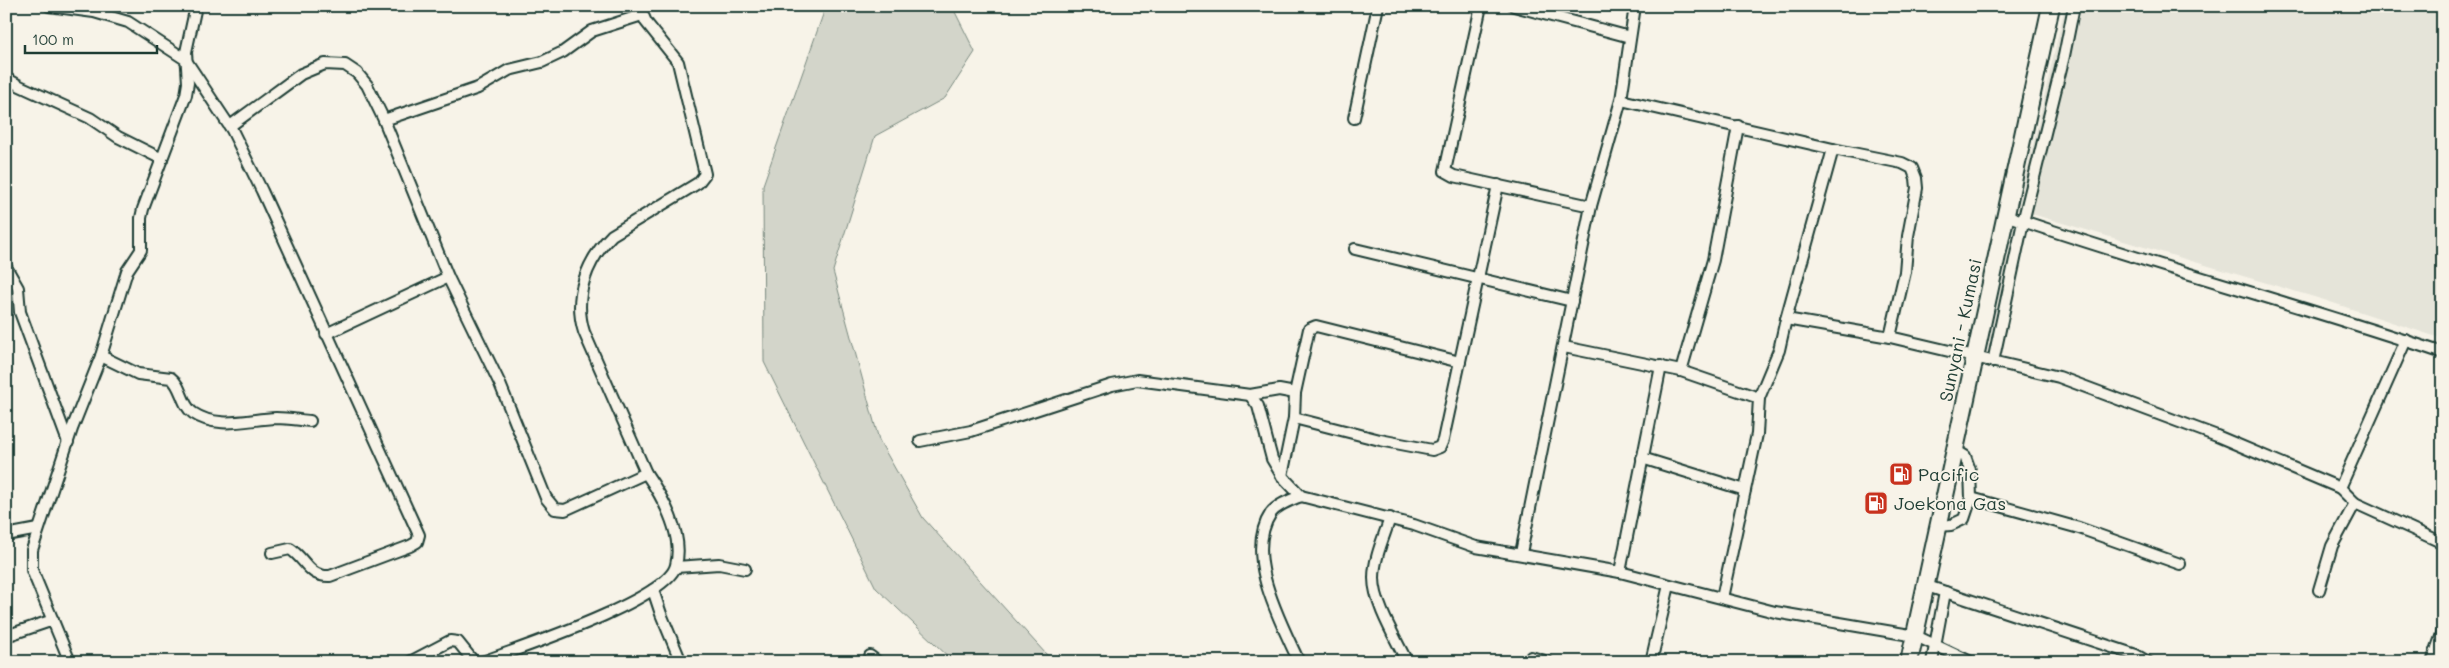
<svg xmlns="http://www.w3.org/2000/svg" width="2449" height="668" viewBox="0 0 2449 668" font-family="Mali,sans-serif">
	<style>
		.built { fill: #e5e4d9 }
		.green { fill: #d3d5ca; stroke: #79897f }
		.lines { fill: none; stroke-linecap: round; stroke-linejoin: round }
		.street-casing { stroke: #1f3d34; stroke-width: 14 }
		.primary-casing { stroke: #1f3d34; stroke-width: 20 }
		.street { stroke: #f7f3e8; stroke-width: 10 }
		.primary { stroke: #f7f3e8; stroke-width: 16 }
		.labels { text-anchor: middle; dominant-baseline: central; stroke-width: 4; stroke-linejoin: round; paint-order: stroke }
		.street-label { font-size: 18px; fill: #1f3d34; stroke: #f7f3e8 }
		.poi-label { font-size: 18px; fill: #1f3d34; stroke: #f7f3e8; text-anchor: start }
	</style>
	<rect width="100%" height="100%" fill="#f7f3e8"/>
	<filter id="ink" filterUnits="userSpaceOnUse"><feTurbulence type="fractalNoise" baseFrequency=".02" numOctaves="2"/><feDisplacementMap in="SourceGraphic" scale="10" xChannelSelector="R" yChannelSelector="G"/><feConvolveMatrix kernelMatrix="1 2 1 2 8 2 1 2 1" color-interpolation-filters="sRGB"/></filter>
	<g filter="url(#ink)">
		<path class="built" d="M2065,6h378v333l-122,-40 -303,-89z"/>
		<path class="green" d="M826,6h126l23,46 -30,46 -70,38 -42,135 46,169 44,78 123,136 10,8h-102l-78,-74 -112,-226 -1,-177z"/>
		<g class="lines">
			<g class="street-casing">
				<g id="street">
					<path d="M49,6l45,6 34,10 57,37 47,71 30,61 157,344 -2,7 -7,4 -80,30c-22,1 -24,-17 -40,-27l-18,4"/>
					<path d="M1481,6l-36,165 9,5 137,30"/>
					<path d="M1514,6l116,31"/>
					<path d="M6,78l14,8 70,32 28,19 44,22"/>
					<path d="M1621,100l212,49 69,14 10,5 4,10 1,10 -9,48 -3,36 -15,65"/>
					<path d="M1354,118l24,-112"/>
					<path d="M384,120l94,-32 31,-18 33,-8 21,-10 29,-21 50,-16"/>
					<path d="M230,126l71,-52 24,-10 20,1 12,8 10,12 17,35 64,157 52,107 46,114 9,11 10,1 81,-37 -62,-141c-11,-35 2,-71 28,-97l86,-52 7,-9 -27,-112 -32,-40 -7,-16"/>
					<path d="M2005,215c145,50 293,89 438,138"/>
					<path d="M1355,249l217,52"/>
					<path d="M6,267l12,21 2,24 48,130"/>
					<path d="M1786,319l104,18 169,40 158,59 123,52 15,15 88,40"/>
					<path d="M326,334l122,-57"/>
					<path d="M1564,347l117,24 78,27"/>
					<path d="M101,356l37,18 33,4c11,8 10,26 22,35 25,17 55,6 83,5 11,0 23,2 34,3"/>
					<path d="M1993,362l30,-140 41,-166 10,-50"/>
					<path d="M1681,371l32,-111 25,-134"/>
					<path d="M1250,395l8,11 14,53 10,17 19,20 113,29 62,22 144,25 155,40 141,24 55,26"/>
					<path d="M1294,418l86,22 52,10 8,-3 3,-7 55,-255"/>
					<path d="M920,441l51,-10 141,-46 25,-5 113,15 29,-5 16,3"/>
					<path d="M1955,450l10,6 5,14 1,28"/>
					<path d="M1642,458l103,32"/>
					<path d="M1282,476l12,-58 1,-25 14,-64 7,-3 144,36"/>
					<path d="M2340,488l66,-148"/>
					<path d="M1390,518c-6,19 -16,40 -16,60 0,26 22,61 33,84"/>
					<path d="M1939,526l12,-1 13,-6 7,-21 108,30 101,36"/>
					<path d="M6,535l32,-6"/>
					<path d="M1521,553l70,-347 30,-106 14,-94"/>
					<path d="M676,567l43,-3 26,5"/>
					<path d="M1620,572l41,-206"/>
					<path d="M1927,586l209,69 12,7"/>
					<path d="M653,590l8,24 20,48"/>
					<path d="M2319,590l13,-44 23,-43"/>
					<path d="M1722,598l35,-164 2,-36 20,-48 7,-31 47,-170"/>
					<path d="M6,636l47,-16"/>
					<path d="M870,656l8,6"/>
					<path d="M1531,657l17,5"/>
					<path d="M70,662l-38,-92v-20l40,-121 29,-73 26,-85 14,-21v-32l2,-9 43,-114 2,-12 -2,-31 10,-46"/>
					<path d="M410,662l40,-21 8,1 16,20"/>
					<path d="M482,662c35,-13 186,-62 194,-97 8,-31 -13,-67 -30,-92"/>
					<path d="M1299,662c-18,-40 -56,-107 -28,-149 7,-9 20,-13 30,-17"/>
					<path d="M1651,662l18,-77"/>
					<path d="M1932,662l13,-70"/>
					<path d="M2432,662l11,-31"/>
				</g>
			</g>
			<g class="primary-casing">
				<path id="primary" d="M1909,662l142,-656"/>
			</g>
			<use href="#street" class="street"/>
			<use href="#primary" class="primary"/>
		</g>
	</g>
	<defs>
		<g id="fuel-square" transform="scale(1.25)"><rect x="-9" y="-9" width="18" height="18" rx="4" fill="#c8321e" stroke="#f7f3e8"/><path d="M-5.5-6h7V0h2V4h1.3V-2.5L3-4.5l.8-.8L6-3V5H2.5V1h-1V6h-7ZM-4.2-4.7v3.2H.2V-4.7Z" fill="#fff"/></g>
	</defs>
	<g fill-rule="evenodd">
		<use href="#fuel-square" x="1901" y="474"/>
		<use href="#fuel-square" x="1876" y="503"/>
	</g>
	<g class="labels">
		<g class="street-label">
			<text transform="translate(1960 330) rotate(-78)">Sunyani - Kumasi</text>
		</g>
		<g class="poi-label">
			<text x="1918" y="474">Pacific</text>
			<text x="1894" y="503">Joekona Gas</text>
		</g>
	</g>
	<rect width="2449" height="668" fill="none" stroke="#f7f3e8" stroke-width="25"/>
	<rect x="12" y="12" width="2424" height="643" fill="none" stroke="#1f3d34" stroke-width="2" filter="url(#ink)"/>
	<path d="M25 45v8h132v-8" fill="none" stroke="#1f3d34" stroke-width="2.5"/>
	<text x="32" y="45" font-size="15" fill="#1f3d34" stroke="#f7f3e8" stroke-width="4" paint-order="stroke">100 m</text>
</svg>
